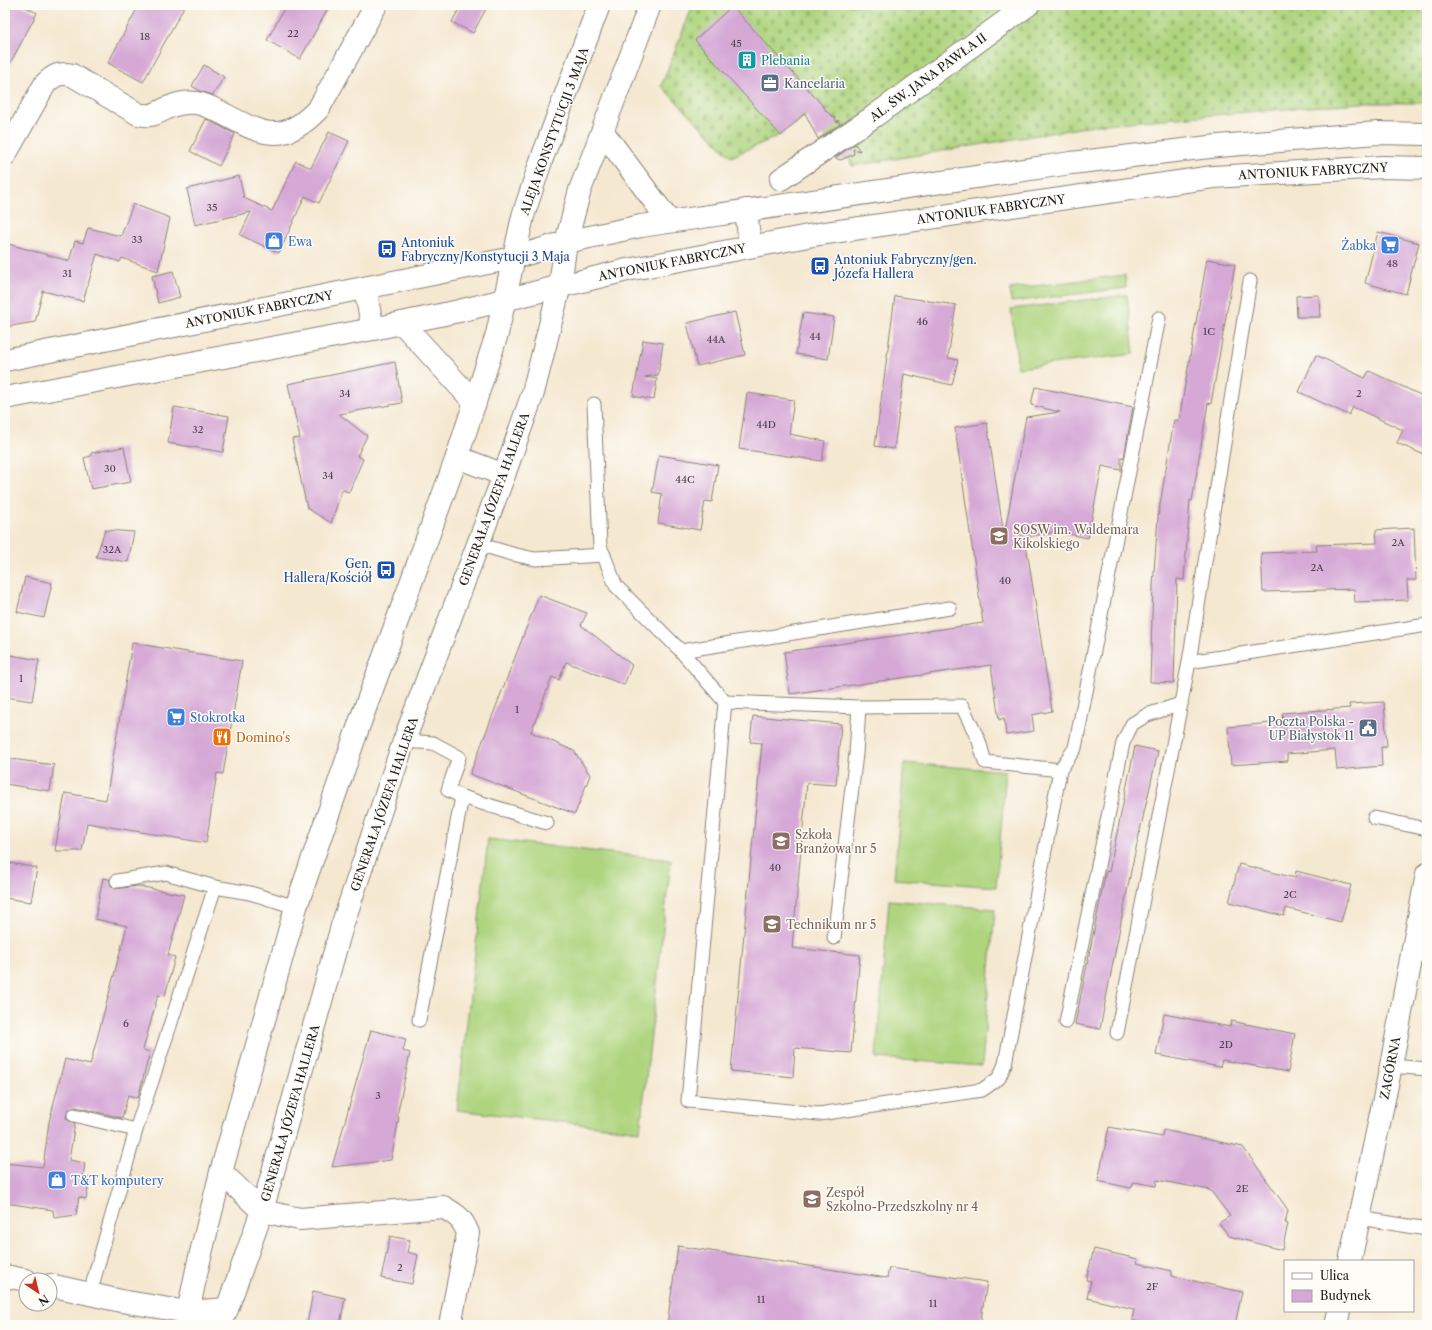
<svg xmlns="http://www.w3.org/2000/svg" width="1432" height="1330" viewBox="0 0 1432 1330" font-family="'Libre Caslon Text',serif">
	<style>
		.cemetery { fill: url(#cemetery-stones); stroke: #65784d }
		.garden { fill: #aed47e; stroke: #65784d }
		.building { fill: #d5a8d6 }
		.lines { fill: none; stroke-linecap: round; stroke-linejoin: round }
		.lane-casing { stroke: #888276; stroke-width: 15 }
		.street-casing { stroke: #888276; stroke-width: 24 }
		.secondary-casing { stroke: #888276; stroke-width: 24 }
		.lane { stroke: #fff; stroke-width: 13 }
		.street { stroke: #fff; stroke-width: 22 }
		.secondary { stroke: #fff; stroke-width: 22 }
		.labels { text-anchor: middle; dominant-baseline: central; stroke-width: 3; stroke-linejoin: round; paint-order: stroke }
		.number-label { font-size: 10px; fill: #4a3f4a }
		.culture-label { font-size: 12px; fill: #0d838f; stroke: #fdfcf7; text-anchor: start }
		.street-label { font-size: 12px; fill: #1c1c1c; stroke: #fdfcf7 }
		.service-label { font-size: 12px; fill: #4e5e75; stroke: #fdfcf7; text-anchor: start }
		.shop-label { font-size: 12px; fill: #366cbe; stroke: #fdfcf7; text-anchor: start }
		.transit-label { font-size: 12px; fill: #164399; stroke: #fdfcf7; text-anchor: start }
		.education-label { font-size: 12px; fill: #785e54; stroke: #fdfcf7; text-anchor: start }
		.food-label { font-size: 12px; fill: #c56008; stroke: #fdfcf7; text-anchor: start }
	</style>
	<defs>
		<pattern id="cemetery-stones" width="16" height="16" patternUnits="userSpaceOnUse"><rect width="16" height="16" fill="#aed47e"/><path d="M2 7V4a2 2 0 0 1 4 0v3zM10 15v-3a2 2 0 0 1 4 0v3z" fill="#95b56c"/></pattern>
	</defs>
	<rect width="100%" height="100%" fill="#fdfcf7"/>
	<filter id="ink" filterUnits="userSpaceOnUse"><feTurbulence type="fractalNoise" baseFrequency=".025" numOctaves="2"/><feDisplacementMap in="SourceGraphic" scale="8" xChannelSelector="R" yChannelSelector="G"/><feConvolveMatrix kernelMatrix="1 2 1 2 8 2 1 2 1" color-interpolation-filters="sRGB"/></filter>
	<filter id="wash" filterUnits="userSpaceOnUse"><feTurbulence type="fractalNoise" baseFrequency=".012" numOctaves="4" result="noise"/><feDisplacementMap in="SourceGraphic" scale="16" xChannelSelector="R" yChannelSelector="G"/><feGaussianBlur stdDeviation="0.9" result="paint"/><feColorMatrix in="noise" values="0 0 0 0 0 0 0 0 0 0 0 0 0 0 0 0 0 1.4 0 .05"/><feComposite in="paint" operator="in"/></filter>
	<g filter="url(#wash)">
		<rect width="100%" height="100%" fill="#f5e8d1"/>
		<path class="cemetery" d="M693,5h734v98h-68l-255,21 -252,42 -3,-8h-7l-4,-5 -29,-40 -33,24 -45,20 -70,-71z"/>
		<g class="garden">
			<path d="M1125,275l1,13 -115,14 -1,-13z"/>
			<path d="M1127,295l7,59 -116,14 -7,-59z"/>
			<path d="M904,763l102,8 -10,116 -102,-8z"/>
			<path d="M488,839l183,21 -31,271 -183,-21z"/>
			<path d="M889,900l106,9 -13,157 -106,-8z"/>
		</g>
		<g id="blocks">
			<g class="building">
				<path d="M5,5h16l16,8 -32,60z"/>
				<path d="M139,5h46l-42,77 -35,-19z"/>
				<path d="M286,5h44l-30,54 -33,-19z"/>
				<path d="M461,5h27l-15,28 -21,-11z"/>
				<path d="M732,6l91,100 4,6 8,6 2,5 1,-3 2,4 -22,15 -13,-26 -24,23 -86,-96z"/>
				<path d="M204,65l20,12 -11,18 -13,-4 -8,-5z"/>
				<path d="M206,119l29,15 -16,32 -29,-15z"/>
				<path d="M329,132l20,9 -30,62 -14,-7 -26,57 -39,-18 11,-23 -56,13 -8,-36 52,-13 5,22 28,13 24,-50 15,7z"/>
				<path d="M855,144l5,7 -7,-2 1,5 -13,6 -6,-2z"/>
				<path d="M133,204l37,14 -12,53 -36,-13 -2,4 -23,-8 -14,47 -40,-10 -8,31 -30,5v-84l64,18 6,-20 8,2 5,-15 33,8z"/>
				<path d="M1378,232l41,11 -13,51 -41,-11z"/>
				<path d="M1207,259l28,5 -24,140 -3,-1 -16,98 -2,-1 -6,80 -7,-1 -3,104 -24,-1 3,-96 5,-69 16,-97h5z"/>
				<path d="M173,271l7,26 -22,6 -6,-27z"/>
				<path d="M1319,295l1,22h-23l-1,-21z"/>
				<path d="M895,296l61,9 -8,53 10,2 -6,25 -48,-11 -10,75 -19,-3z"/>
				<path d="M735,312l10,43 -48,11 -10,-43z"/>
				<path d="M803,313l31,4 -6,42 -32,-5z"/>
				<path d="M643,340l20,3 -5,32 -13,2 12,2 -3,21 -21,-4z"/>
				<path d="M1316,355l49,23 4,-7 58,27v45l-5,11 -25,-11 6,-13 -50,-23 -4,8 -50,-23z"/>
				<path d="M395,362l7,41 -63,11 28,22 -10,20 6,3 -14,33 -7,-2 -11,33 -24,-15 -15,-69 8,-1 -12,-54z"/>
				<path d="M1035,387l98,20 -9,50h-3v13l-19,-4 -14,72 -30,-6 -33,5 27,174 -20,4 2,16 -28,4 -2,-17 -5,2 -8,-55 -201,29 -6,-42 199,-29 -28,-195 32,-5 17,113 22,-119 34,-5 -29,-7z"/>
				<path d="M747,393l47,7 -5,34 36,7 -3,20 -83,-12z"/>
				<path d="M174,407l55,9 -6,36 -55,-9z"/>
				<path d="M124,447l7,35 -40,7 -7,-31 7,-2v-3z"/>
				<path d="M659,455l59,10 -6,37 -7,-1 -5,29 -42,-7 4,-29 -10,-2z"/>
				<path d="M1414,528l2,52h-9l1,20 -53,2 -1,-13 -91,3 -2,-39 56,-2 -1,-6 61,-2 -1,-13z"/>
				<path d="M105,530l29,2 -6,30 -32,-5z"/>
				<path d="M25,577l27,6 -8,35 -27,-6z"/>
				<path d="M539,595l48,18 -6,12 51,40 -8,20 -58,-23 -7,18 -7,-3 -21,55 43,19 16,24 -15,39 -105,-40z"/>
				<path d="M132,643l110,18 -19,113 -6,-1 -11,70 -119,-20 -5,28h-27l10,-58 41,7z"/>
				<path d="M5,654l34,6 -7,41 -27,-4z"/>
				<path d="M1384,702l3,45h-6l1,19 -45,4 -2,-20 -48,4v7l-56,4 -3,-38 55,-5 -1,-9 68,-5 -1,-4z"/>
				<path d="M753,716l88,8 -5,61 -29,-2 -15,165 68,7 -9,98 -56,-5 -2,29 -62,-6 31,-328 -12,-1z"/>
				<path d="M1135,746l23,5 -26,115 -32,163 -25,-5 31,-153 3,1z"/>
				<path d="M5,758l49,7 -4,26 -45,-7z"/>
				<path d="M5,862l32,6 -6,34 -26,-4z"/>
				<path d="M1239,864l56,14 1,-7 55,14 -10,37 -55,-14 -2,8 -55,-14z"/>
				<path d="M103,878l6,1 2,7 4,3 23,-3 46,9 -16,60 7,2 -10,39 -7,-1 -15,55 7,2 -12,46 -10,-3 -6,23 -46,-11 -8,3 -2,8 3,3 6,2 -6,37 16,3 -2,14 7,1 -4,21 -7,-2 -3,18 -22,3 -1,-8 -48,-7v-40l38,4 6,-45 16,-63 25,6 37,-139 -32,-7z"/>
				<path d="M1164,1014l66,13 1,-6 64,13 -7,38 -66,-12 -2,7 -64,-12z"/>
				<path d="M371,1030l35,9 -3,12 7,2 -13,63 2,1 -8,43 -59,7z"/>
				<path d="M1109,1127l53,10 1,-7 80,17 45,63 -3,13 3,1 -6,26 -53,-14 -10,-13 11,-7 -20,-26 -53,-10 -1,6 -22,-4 -3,6 -33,-7z"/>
				<path d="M390,1236l20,4 -3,12 11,3 -6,29 -31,-6z"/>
				<path d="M678,1246l209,32 2,-10 98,14 -7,43h-313z"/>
				<path d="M1094,1249l44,10 -1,4 35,8v5l70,16 -7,33h-81l-22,-5 2,-11 -47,-11 4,-17 -5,-1z"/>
				<path d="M313,1291l32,7 -5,27h-33z"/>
			</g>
		</g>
	</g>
	<g filter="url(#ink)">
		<use href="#blocks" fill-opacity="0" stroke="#888276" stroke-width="1"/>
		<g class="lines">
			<g class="lane-casing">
				<g id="lane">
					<path d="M1250,281l-61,381 238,-37"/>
					<path d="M594,404l6,142 16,40 65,65 44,51 -37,399 131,13 163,-24 17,-12 6,-14 55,-294 15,-22 84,-430"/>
					<path d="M478,544l34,10 23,5 69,-4"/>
					<path d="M681,651l269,-43"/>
					<path d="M725,702l134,5 103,-1 17,35 6,21 75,8"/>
					<path d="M404,741l29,2 26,14 -11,33 14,7 85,26"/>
					<path d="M1374,818l53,11"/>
					<path d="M117,881l49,-8 49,14 35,6 46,14"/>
					<path d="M834,938l22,-184 3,-47"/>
					<path d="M419,1020l43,-223"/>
					<path d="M1066,1022l57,-279 9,-19 15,-9 34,-11"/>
					<path d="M1117,1033l72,-371"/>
					<path d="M1391,1066l36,3"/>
					<path d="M74,1115l62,15"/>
					<path d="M1359,1218l68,11"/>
					<path d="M90,1293l46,-163 79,-243"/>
				</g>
			</g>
			<g class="street-casing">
				<g id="street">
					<path d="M5,155l40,-71c9,-9 15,-12 27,-9l66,39c17,4 20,-3 34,-8 8,-3 16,-4 24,-3 9,1 18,6 26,10 40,21 61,34 97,-5l57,-103"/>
					<path d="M781,179l92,-62 155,-112"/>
					<path d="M221,1172l41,39 38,8 143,-12c14,8 19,11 25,26l-18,92"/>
					<path d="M1350,1261l41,-195 36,-192"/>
					<path d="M5,1276l21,4"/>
					<path d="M50,1285l71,16 67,11 39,-3"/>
					<path d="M1336,1325l3,-14"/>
				</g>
			</g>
			<g class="secondary-casing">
				<g id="secondary">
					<path d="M603,132l66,89"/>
					<path d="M746,210l4,36"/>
					<path d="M365,289l8,40"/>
					<path d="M402,323l73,80"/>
					<path d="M5,360l508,-102 53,-16 75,-16 430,-63 147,-17 159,-13 50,1"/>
					<path d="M5,398l368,-69 86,-18 168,-41 192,-36 394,-57 170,-10 44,1"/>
					<path d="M457,457l47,18"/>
					<path d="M187,1325l1,-13 10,-47 23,-93 75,-265 63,-182 98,-268 40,-123 26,-118 18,-55 58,-156"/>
					<path d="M218,1325l9,-16 35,-98 80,-285 62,-185 100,-266 29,-82 27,-108 6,-43 14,-52 70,-185"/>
				</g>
			</g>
			<use href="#lane" class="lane"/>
			<use href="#street" class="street"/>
			<use href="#secondary" class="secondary"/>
		</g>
	</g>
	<defs>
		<g id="building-square" transform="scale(1)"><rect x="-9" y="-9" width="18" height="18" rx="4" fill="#0f9aa8" stroke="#fdfcf7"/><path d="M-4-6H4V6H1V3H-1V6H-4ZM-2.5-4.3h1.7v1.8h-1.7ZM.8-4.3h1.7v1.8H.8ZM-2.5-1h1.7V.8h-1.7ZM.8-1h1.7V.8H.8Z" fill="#fff"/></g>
		<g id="office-square" transform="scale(1)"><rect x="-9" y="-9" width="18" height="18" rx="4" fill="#5c6f8a" stroke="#fdfcf7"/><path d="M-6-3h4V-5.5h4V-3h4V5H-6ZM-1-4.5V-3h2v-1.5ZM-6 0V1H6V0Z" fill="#fff"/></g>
		<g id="shop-square" transform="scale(1)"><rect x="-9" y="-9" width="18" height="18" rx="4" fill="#3f7fe0" stroke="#fdfcf7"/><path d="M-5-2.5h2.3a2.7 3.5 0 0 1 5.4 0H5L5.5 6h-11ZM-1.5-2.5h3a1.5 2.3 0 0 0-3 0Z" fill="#fff"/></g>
		<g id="supermarket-square" transform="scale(1)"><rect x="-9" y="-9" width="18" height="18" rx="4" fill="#3f7fe0" stroke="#fdfcf7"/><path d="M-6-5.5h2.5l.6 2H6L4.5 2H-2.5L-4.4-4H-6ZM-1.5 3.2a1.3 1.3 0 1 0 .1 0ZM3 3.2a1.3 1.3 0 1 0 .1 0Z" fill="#fff"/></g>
		<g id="bus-square" transform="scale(1)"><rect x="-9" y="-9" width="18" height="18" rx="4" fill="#1a4fb4" stroke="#fdfcf7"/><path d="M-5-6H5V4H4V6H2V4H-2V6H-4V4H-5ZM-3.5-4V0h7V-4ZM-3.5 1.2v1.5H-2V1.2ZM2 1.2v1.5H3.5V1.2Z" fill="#fff"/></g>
		<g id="school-square" transform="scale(1)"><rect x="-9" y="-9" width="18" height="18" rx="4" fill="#8d6e63" stroke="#fdfcf7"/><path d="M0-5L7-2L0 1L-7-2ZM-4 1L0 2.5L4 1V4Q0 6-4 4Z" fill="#fff"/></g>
		<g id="civic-square" transform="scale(1)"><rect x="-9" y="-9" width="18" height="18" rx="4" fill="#5c6f8a" stroke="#fdfcf7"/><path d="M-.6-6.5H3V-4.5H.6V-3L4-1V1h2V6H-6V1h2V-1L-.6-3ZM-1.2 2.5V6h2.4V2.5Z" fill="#fff"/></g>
		<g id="restaurant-square" transform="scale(1)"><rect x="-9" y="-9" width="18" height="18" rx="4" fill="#e8710a" stroke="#fdfcf7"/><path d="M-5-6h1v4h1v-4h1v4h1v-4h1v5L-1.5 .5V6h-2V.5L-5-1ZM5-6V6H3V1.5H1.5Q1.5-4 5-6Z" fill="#fff"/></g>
	</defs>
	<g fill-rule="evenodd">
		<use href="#building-square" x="747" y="60"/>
		<use href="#office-square" x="770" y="83"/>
		<use href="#shop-square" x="274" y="241"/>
		<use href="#supermarket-square" x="1390" y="245"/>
		<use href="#bus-square" x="387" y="249"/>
		<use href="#bus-square" x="820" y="266"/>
		<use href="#school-square" x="999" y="536"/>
		<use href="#bus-square" x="386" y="570"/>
		<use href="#supermarket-square" x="176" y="717"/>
		<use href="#civic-square" x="1368" y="728"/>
		<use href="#restaurant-square" x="222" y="737"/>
		<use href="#school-square" x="781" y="841"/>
		<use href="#school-square" x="772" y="924"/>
		<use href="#shop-square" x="57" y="1180"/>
		<use href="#school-square" x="812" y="1199"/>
	</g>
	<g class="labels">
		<g class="number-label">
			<text x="293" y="33">22</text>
			<text x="145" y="36">18</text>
			<text x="736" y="43">45</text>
			<text x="212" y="207">35</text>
			<text x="137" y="239">33</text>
			<text x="1392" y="263">48</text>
			<text x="67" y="273">31</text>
			<text x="922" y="321">46</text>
			<text x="1209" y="331">1C</text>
			<text x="815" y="336">44</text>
			<text x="716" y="339">44A</text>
			<text x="345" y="393">34</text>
			<text x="1359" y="393">2</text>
			<text x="766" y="424">44D</text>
			<text x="198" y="429">32</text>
			<text x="110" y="468">30</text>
			<text x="328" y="475">34</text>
			<text x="685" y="479">44C</text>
			<text x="1398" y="542">2A</text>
			<text x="112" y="549">32A</text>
			<text x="1317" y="567">2A</text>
			<text x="1005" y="580">40</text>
			<text x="21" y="678">1</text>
			<text x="517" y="709">1</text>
			<text x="775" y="867">40</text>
			<text x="1290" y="894">2C</text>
			<text x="126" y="1023">6</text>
			<text x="1226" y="1044">2D</text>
			<text x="378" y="1095">3</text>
			<text x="1242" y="1188">2E</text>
			<text x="400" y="1267">2</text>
			<text x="1152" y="1286">2F</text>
			<text x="761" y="1299">11</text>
			<text x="933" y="1303">11</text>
		</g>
		<g class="culture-label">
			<text x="761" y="60">Plebania</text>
		</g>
		<g class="street-label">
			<text transform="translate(928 77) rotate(-36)">AL. ŚW. JANA PAWŁA II</text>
			<text transform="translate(554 131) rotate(-70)">ALEJA KONSTYTUCJI 3 MAJA</text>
			<text transform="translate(1313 171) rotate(-3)">ANTONIUK FABRYCZNY</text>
			<text transform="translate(991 209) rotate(-8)">ANTONIUK FABRYCZNY</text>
			<text transform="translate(672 262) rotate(-11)">ANTONIUK FABRYCZNY</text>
			<text transform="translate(259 309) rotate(-11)">ANTONIUK FABRYCZNY</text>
			<text transform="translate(494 499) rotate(-70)">GENERAŁA JÓZEFA HALLERA</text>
			<text transform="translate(384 804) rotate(-71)">GENERAŁA JÓZEFA HALLERA</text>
			<text transform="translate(1390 1068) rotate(-79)">ZAGÓRNA</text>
			<text transform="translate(290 1113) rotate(-74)">GENERAŁA JÓZEFA HALLERA</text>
		</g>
		<g class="service-label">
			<text x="784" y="83">Kancelaria</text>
			<text x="1354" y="721" text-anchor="end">Poczta Polska -<tspan x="1354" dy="14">UP Białystok 11</tspan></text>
		</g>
		<g class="shop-label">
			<text x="288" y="241">Ewa</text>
			<text x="1376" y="245" text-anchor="end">Żabka</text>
			<text x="190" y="717">Stokrotka</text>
			<text x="71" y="1180">T&amp;T komputery</text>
		</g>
		<g class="transit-label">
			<text x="401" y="242">Antoniuk<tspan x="401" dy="14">Fabryczny/Konstytucji 3 Maja</tspan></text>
			<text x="834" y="259">Antoniuk Fabryczny/gen.<tspan x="834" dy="14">Józefa Hallera</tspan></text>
			<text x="372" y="563" text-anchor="end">Gen.<tspan x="372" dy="14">Hallera/Kościół</tspan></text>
		</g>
		<g class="education-label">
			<text x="1013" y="529">SOSW im. Waldemara<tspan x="1013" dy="14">Kikolskiego</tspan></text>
			<text x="795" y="834">Szkoła<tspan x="795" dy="14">Branżowa nr 5</tspan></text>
			<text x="786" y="924">Technikum nr 5</text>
			<text x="826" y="1192">Zespół<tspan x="826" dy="14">Szkolno-Przedszkolny nr 4</tspan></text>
		</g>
		<g class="food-label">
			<text x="236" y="737">Domino's</text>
		</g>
	</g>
	<rect width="1432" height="1330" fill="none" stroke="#fdfcf7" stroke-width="20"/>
	<rect x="1284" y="1260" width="130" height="52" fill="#fdfcf7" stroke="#a3a29f"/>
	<rect x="1292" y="1273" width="20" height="6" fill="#ffffff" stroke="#a3a29f"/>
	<text x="1320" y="1280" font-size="12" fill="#1c1c1c">Ulica</text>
	<rect x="1292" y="1290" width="20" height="12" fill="#d5a8d6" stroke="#a3a29f"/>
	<text x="1320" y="1300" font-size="12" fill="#1c1c1c">Budynek</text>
	<g transform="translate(38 1292) rotate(145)"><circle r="19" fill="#fdfcf7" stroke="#a3a29f"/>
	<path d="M0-3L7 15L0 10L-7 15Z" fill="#c8321e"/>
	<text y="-6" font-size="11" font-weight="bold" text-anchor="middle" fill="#1c1c1c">N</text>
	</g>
</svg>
